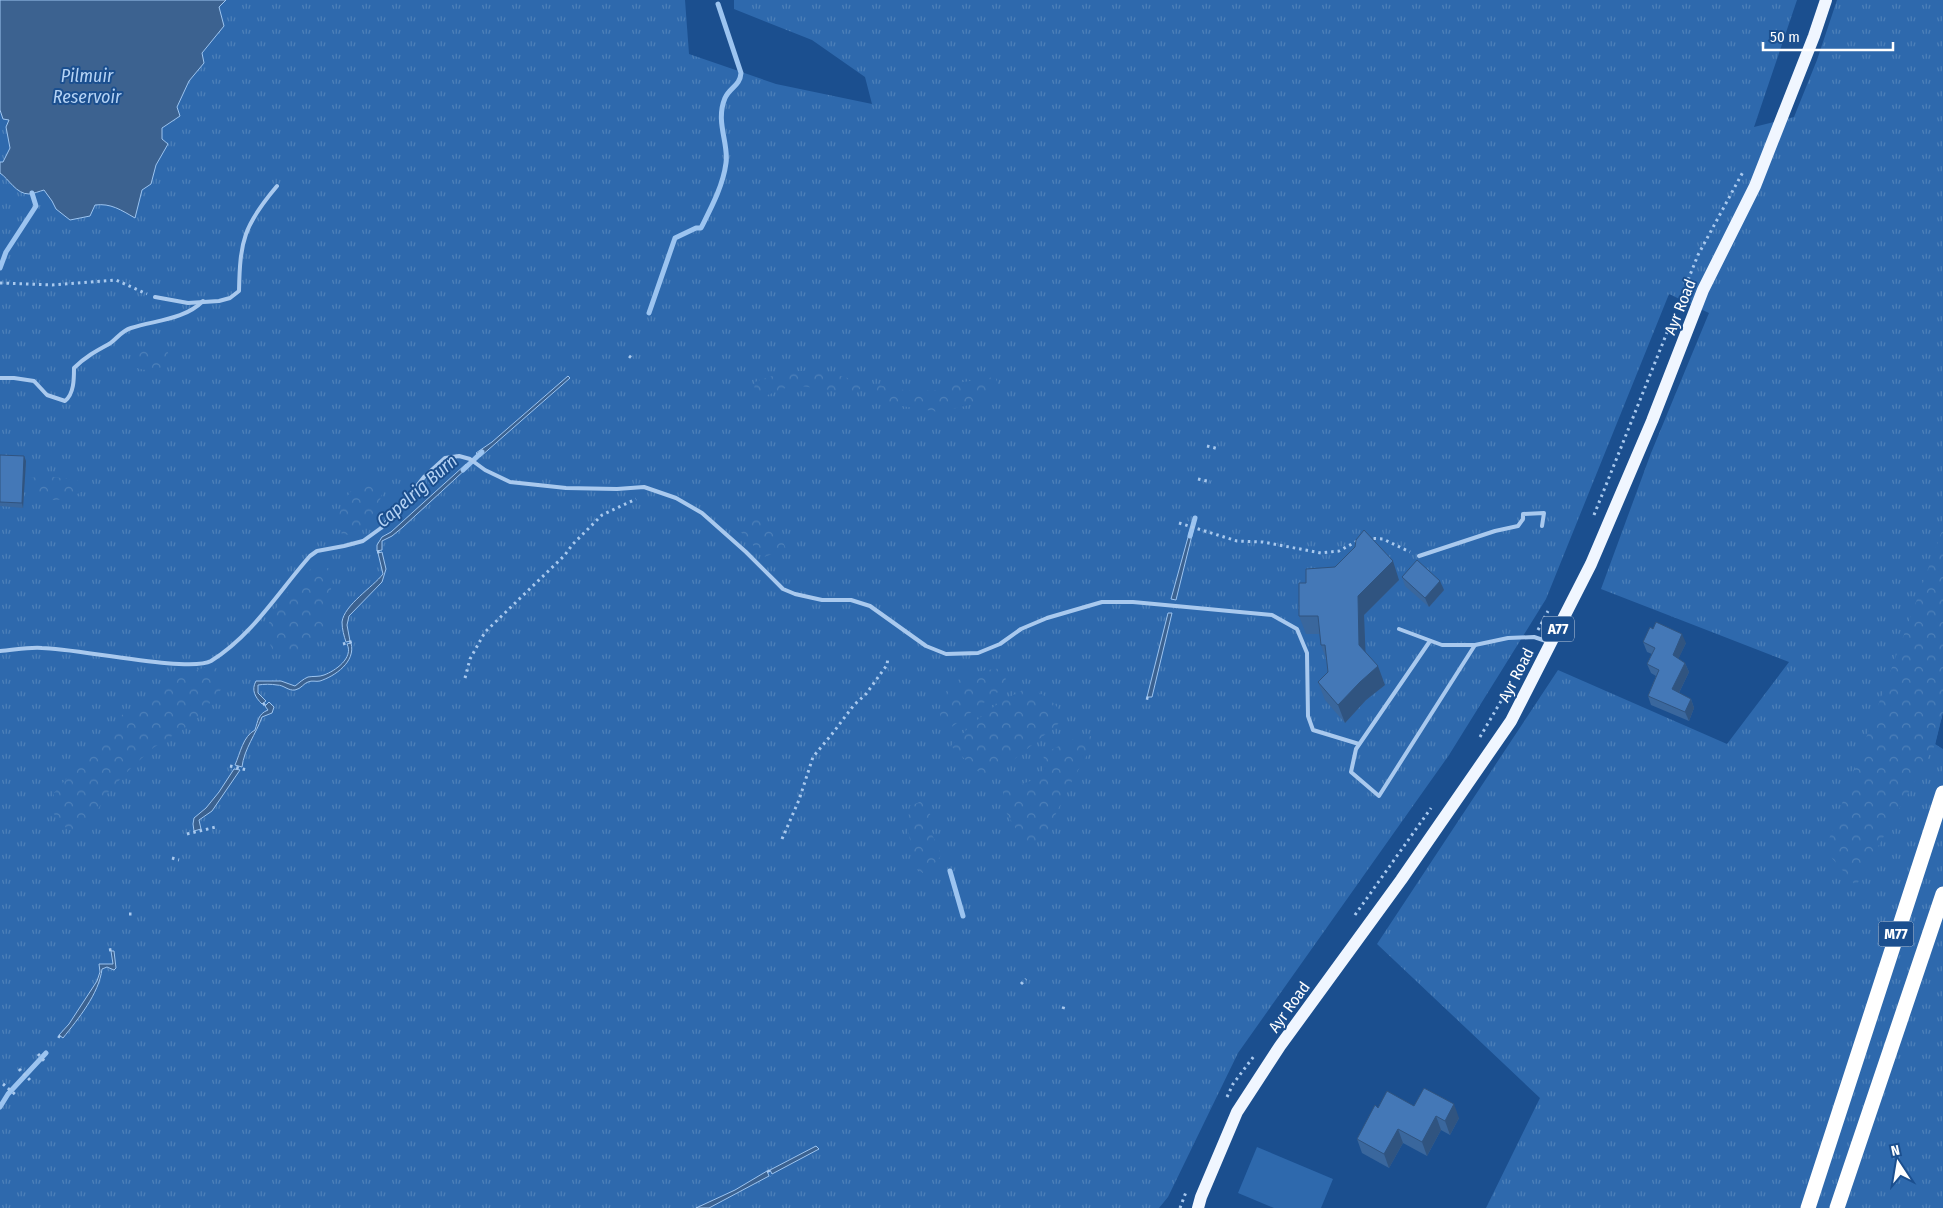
<svg xmlns="http://www.w3.org/2000/svg" width="1943" height="1208" viewBox="0 0 1943 1208" font-family="'Fira Sans Condensed',sans-serif">
	<style>
		.grass { fill: url(#grass-tufts) }
		.forest { fill: url(#forest-crowns) }
		.garden { fill: #2e69ad }
		.water { fill: #3c6290; stroke: #9cc4f0 }
		.lines { fill: none; stroke-linecap: round; stroke-linejoin: round }
		.stream { stroke: #9cc4f0; stroke-width: 5 }
		.path { stroke: #a9c9ee; stroke-width: 3; stroke-dasharray: 2.5 4; stroke-linecap: butt }
		.lane { stroke: #a9c9ee; stroke-width: 4 }
		.primary { stroke: #f0f6ff; stroke-width: 12 }
		.highway { stroke: #fff; stroke-width: 15 }
		.wall { fill: #3a679d }
		.shaded-wall { fill: #305480 }
		.building { fill: #4478b7; stroke: #305480 }
		.labels { text-anchor: middle; dominant-baseline: central; stroke-width: 4; stroke-linejoin: round; paint-order: stroke }
		.shield { fill: #1b4f8f; stroke: #bbcadd; stroke-width: 1 }
		.shield-label { font-size: 15px; font-weight: bold; fill: #fff }
		.street-label { font-size: 16px; fill: #fff; stroke: #1b4f8f }
		.water-label { font-size: 18px; font-style: italic; fill: #b5d3f5; stroke: #1b4f8f }
	</style>
	<defs>
		<pattern id="grass-tufts" width="24" height="20" patternUnits="userSpaceOnUse" patternTransform="scale(1.25)"><rect width="24" height="20" fill="#2e69ad"/><path d="M3 7l-1-3M5 7V3M7 7l1-3M15 17l-1-3M17 17v-4M19 17l1-3" fill="none" stroke="#4d80b9"/></pattern>
		<pattern id="forest-crowns" width="20" height="18" patternUnits="userSpaceOnUse" patternTransform="scale(1.25)"><rect width="20" height="18" fill="#2e69ad"/><path d="M2 6a3 3 0 1 1 6 0M12 15a3 3 0 1 1 6 0" fill="none" stroke="#4d80b9"/></pattern>
	</defs>
	<rect width="100%" height="100%" fill="#1b4f8f"/>
	<path class="grass" d="M0,0h685l4,54 87,30 96,20 -7,-27 -53,-37 -78,-31v-9h1063l-43,127 40,-10 23,-57 20,-60h106v712l-8,32 8,5v459h-457l54,-110 -163,-154 181,-274 169,74 62,-82 -188,-73 50,-136 58,-140 -40,-19 -123,305 -97,156 -211,298 -70,144 -9,11h-1159z"/>
	<g class="forest">
		<path d="M144,350h23l3,9c-10,13 -19,13 -33,9l-4,-9z"/>
		<path d="M819,370l43,12 -2,7 -8,4 -59,-8 -28,11 -11,-6 1,-8c20,-9 42,-11 64,-12z"/>
		<path d="M995,377l3,7 -3,11 -17,8 -39,9 -56,-9 -8,-9 1,-10 18,5 21,2 22,-1 20,-7z"/>
		<path d="M48,476l32,5 5,9 -18,9 -27,2 -8,-7 -3,-16z"/>
		<path d="M367,476l17,12c-6,20 -13,31 -27,46l-15,1c-1,-6 -5,-14 -3,-20 3,-15 16,-30 28,-39z"/>
		<path d="M757,519c22,4 22,11 29,30l-22,8 -26,-28 5,-6z"/>
		<path d="M1943,528v184l-8,33 -79,141 -31,-36z"/>
		<path d="M317,563l17,8 -10,59 -28,27 -22,-4c-2,-5 -6,-12 -7,-18 0,-26 33,-56 50,-72z"/>
		<path d="M213,665l6,6 5,15 -30,36 -41,26 -22,20 -22,23 -23,38 -18,1 -14,-16v-21l68,-78 65,-42z"/>
		<path d="M1005,668l1,18 -61,46c-2,-7 -6,-17 -5,-24 5,-32 38,-38 65,-40z"/>
		<path d="M1030,687c14,9 30,16 33,33l-67,54 -14,1 -31,-29c25,-27 45,-45 79,-59z"/>
		<path d="M1079,736h12l-1,14 -18,31 -27,55 -17,13 -25,-42v-16l38,-14 4,-13 -2,-10z"/>
		<path d="M922,801l9,15v17l7,13 3,10 -7,8 -1,16 -16,-11 -10,-42 3,-21z"/>
	</g>
	<path class="garden" d="M1257,1147l76,32 -12,29h-47l-36,-15z"/>
	<g class="water">
		<path d="M0,0h226l-7,7 5,19 -22,27 2,10 -15,18 -12,26 3,9 -18,12v11l6,5 -12,21 -5,19 -9,6 -7,28c-14,-8 -24,-15 -40,-13l-5,11 -20,4 -14,-11 -4,-8 -8,-11c-4,1 -11,4 -15,4 -13,0 -20,-15 -29,-21v-11h3l7,-14 -4,-21 3,-7 -6,-1 -3,-9z"/>
		<path d="M568,376l2,2 -90,79 -4,-4 16,-11z"/>
		<path d="M466,464l2,3 -65,60 -11,9 -10,5v9l-5,1v-6l5,-8 9,-5z"/>
		<path d="M1190,530l3,1 -17,69 -5,-1z"/>
		<path d="M382,552l4,17 -4,13 -33,34 -2,9 3,16 -4,1c-2,-6 -4,-13 -4,-20 2,-17 31,-35 41,-48l-5,-21z"/>
		<path d="M1168,613h4l-20,84h-5z"/>
		<path d="M351,643c5,19 -16,33 -31,38 -4,1 -8,-1 -12,1 -4,1 -7,7 -13,8 -7,1 -11,-5 -18,-5 -6,-1 -13,-1 -19,0v8l8,8 -4,3c-7,-7 -11,-14 -6,-23h25l14,5c4,-3 8,-7 13,-9 5,-1 11,0 16,-2 11,-4 30,-17 23,-31z"/>
		<path d="M269,702l5,5 -2,6 -10,4c-6,17 -18,32 -20,50l-7,-2c5,-11 8,-29 20,-35 3,-9 3,-16 13,-20l-3,-4z"/>
		<path d="M234,769l6,1 -28,41 -13,9 2,9 -7,2 -1,-7 1,-6 12,-10 13,-16z"/>
		<path d="M111,951h3l2,17 -2,2 -7,-3 -5,2c-3,25 -24,50 -39,69l-4,-3 10,-11 28,-43 3,-9 -1,-8h14z"/>
		<path d="M816,1146l3,3 -47,25 -2,-4z"/>
		<path d="M767,1171l2,5 -60,32h-13l39,-18z"/>
	</g>
	<g class="lines">
		<g class="stream">
			<path d="M0,268l6,-16 30,-46 -4,-13"/>
			<path d="M649,313l26,-75 21,-10h5c10,-20 22,-42 25,-65 3,-20 -11,-41 -1,-65 5,-11 15,-12 16,-25l-23,-69"/>
			<path d="M463,470l19,-18"/>
			<path d="M1190,536l5,-18"/>
			<path d="M950,871l13,45"/>
			<path d="M0,1107l8,-13 38,-41"/>
		</g>
		<g class="path">
			<path d="M0,283l52,2 64,-5 31,14"/>
			<path d="M629,356l4,3"/>
			<path d="M1207,446l12,3"/>
			<path d="M1198,479l13,3"/>
			<path d="M1594,515l104,-260 46,-85"/>
			<path d="M1179,523l58,18 26,1 58,11 18,-2 20,-11"/>
			<path d="M1367,538l16,1 27,13"/>
			<path d="M377,552l6,-1"/>
			<path d="M1538,630l10,-19"/>
			<path d="M343,644l11,-3"/>
			<path d="M465,678l5,-19 15,-27 79,-76 9,-12 29,-29 34,-16"/>
			<path d="M1146,698l6,1"/>
			<path d="M263,705l5,-4"/>
			<path d="M1480,737l31,-53"/>
			<path d="M230,766l17,4"/>
			<path d="M187,834l29,-7"/>
			<path d="M782,839l17,-39 14,-43 19,-23 22,-29 12,-11 21,-29 1,-8"/>
			<path d="M172,858l7,2"/>
			<path d="M129,914h6"/>
			<path d="M1355,915l76,-107"/>
			<path d="M109,950l6,-1"/>
			<path d="M1021,984l5,-5"/>
			<path d="M1063,1009l2,-6"/>
			<path d="M58,1036l5,3"/>
			<path d="M38,1054l8,9"/>
			<path d="M19,1069l12,12"/>
			<path d="M3,1084l14,12"/>
			<path d="M1227,1097l6,-13 21,-28"/>
			<path d="M768,1170l3,6"/>
			<path d="M1180,1208l6,-16"/>
		</g>
		<g class="lane">
			<path d="M155,297l33,6 31,-2 11,-3 9,-7c1,-51 5,-66 38,-105"/>
			<path d="M0,378h14l20,3 13,14 18,6c9,-7 9,-22 9,-33 11,-11 22,-17 35,-24 8,-5 12,-13 22,-16 25,-8 53,-8 72,-27"/>
			<path d="M1419,556l76,-25 23,-5 5,-7v-5l21,-1 -2,13"/>
			<path d="M1399,629l43,16h33l33,-7 26,-1 15,5"/>
			<path d="M1430,641l-74,108 -5,23 28,24 96,-151"/>
			<path d="M0,651c14,-1 28,-4 42,-3 32,0 148,25 169,13 41,-25 68,-70 99,-105l7,-5 27,-5 19,-5 18,-13 18,-19 25,-32 21,-19 14,-2 11,3 15,11 25,12 56,6 51,1 27,-2 32,11 26,15 44,39 37,37 12,5 27,6h29l19,6 56,40 20,8 32,-1 22,-9 21,-15 26,-11 55,-16h31l139,13 25,14 10,24 1,63 5,14 46,14"/>
		</g>
		<path class="primary" d="M1198,1208l3,-11 36,-85 43,-66 121,-166 110,-159 80,-157 61,-143 51,-131 52,-104 59,-150 12,-36"/>
		<g class="highway">
			<path d="M1808,1208l135,-415"/>
			<path d="M1837,1208l106,-314"/>
		</g>
	</g>
	<g class="wall">
		<path d="M0,455l24,1 2,5 -3,47 -23,-2z"/>
		<path d="M1402,577l42,13 -15,17 -24,-21z"/>
		<path d="M1399,580l-35,35 1,37 20,33 -19,15 -21,23 -20,-23 -7,-18 10,-10 -1,-11 -6,-16 -1,-11h-14l-7,-18z"/>
		<path d="M1643,642l43,1 -8,16 7,4 4,9 -10,21 12,6 3,9 -5,13 -38,-16 -3,-9 8,-20 -5,-3 -4,-9 5,-10 -5,-2z"/>
		<path d="M1414,1106l45,12 -9,17 -9,-5 -14,26 -24,-13 -14,25 -27,-15 -5,-14 21,-31z"/>
	</g>
	<g class="shaded-wall">
		<path d="M24,456l2,5 -3,47 -1,-5z"/>
		<path d="M1393,561l6,19 -35,35 2,49 -7,-19 -1,-49z"/>
		<path d="M1440,581l4,9 -15,17 -4,-9z"/>
		<path d="M1682,634l4,9 -10,21 -3,-9z"/>
		<path d="M1685,663l4,9 -13,27 -4,-10z"/>
		<path d="M1378,666l7,19 -19,15 -21,23 -7,-18 22,-23z"/>
		<path d="M1691,699l3,9 -5,13 -4,-9z"/>
		<path d="M1454,1104l5,14 -9,17 -5,-14z"/>
		<path d="M1436,1116l5,14 -14,26 -5,-14z"/>
		<path d="M1398,1129l5,14 -14,25 -5,-14z"/>
	</g>
	<g class="building">
		<path d="M0,455l24,1 -2,47 -22,-1z"/>
		<path d="M1364,530l29,31 -35,35 1,49 19,21 -18,16 -22,23 -20,-23 10,-10 -3,-27h-4l-3,-29h-19v-33h7v-14l29,-2 20,-20 1,-7z"/>
		<path d="M1417,560l23,21 -15,17 -23,-21z"/>
		<path d="M1656,622l26,12 -9,21 12,8 -13,26 19,10 -6,13 -37,-16 11,-26 -12,-6 8,-16 -12,-6 7,-15 3,2z"/>
		<path d="M1424,1088l30,16 -9,17 -9,-5 -14,26 -24,-13 -14,25 -27,-15 18,-34 3,3 9,-17 27,15z"/>
	</g>
	<g class="labels">
		<g class="shield">
			<rect x="1542" y="616.5" width="32" height="25" rx="4"/>
			<rect x="1878.5" y="921.5" width="35" height="25" rx="4"/>
		</g>
		<g class="shield-label">
			<text x="1558" y="629">A77</text>
			<text x="1896" y="934">M77</text>
		</g>
		<g class="street-label">
			<text transform="translate(1680 307) rotate(-68)">Ayr Road</text>
			<text transform="translate(1516 675) rotate(-63)">Ayr Road</text>
			<text transform="translate(1289 1007) rotate(-54)">Ayr Road</text>
		</g>
		<g class="water-label">
			<text x="87" y="76">Pilmuir<tspan x="87" dy="21">Reservoir</tspan></text>
			<text transform="translate(417 491) rotate(-41)">Capelrig Burn</text>
		</g>
	</g>
	<g transform="translate(1898 1163) rotate(348)" stroke="#1b4f8f" stroke-width="4" paint-order="stroke">
	<path d="M0-4L9 19L0 12L-9 19Z" fill="#ffffff"/>
	<text y="-8" font-size="14" font-weight="bold" text-anchor="middle" fill="#ffffff">N</text>
	</g>
	<path d="M1763 42v8h130v-8" fill="none" stroke="#ffffff" stroke-width="2.5"/>
	<text x="1770" y="42" font-size="15" fill="#ffffff" stroke="#1b4f8f" stroke-width="4" paint-order="stroke">50 m</text>
</svg>
